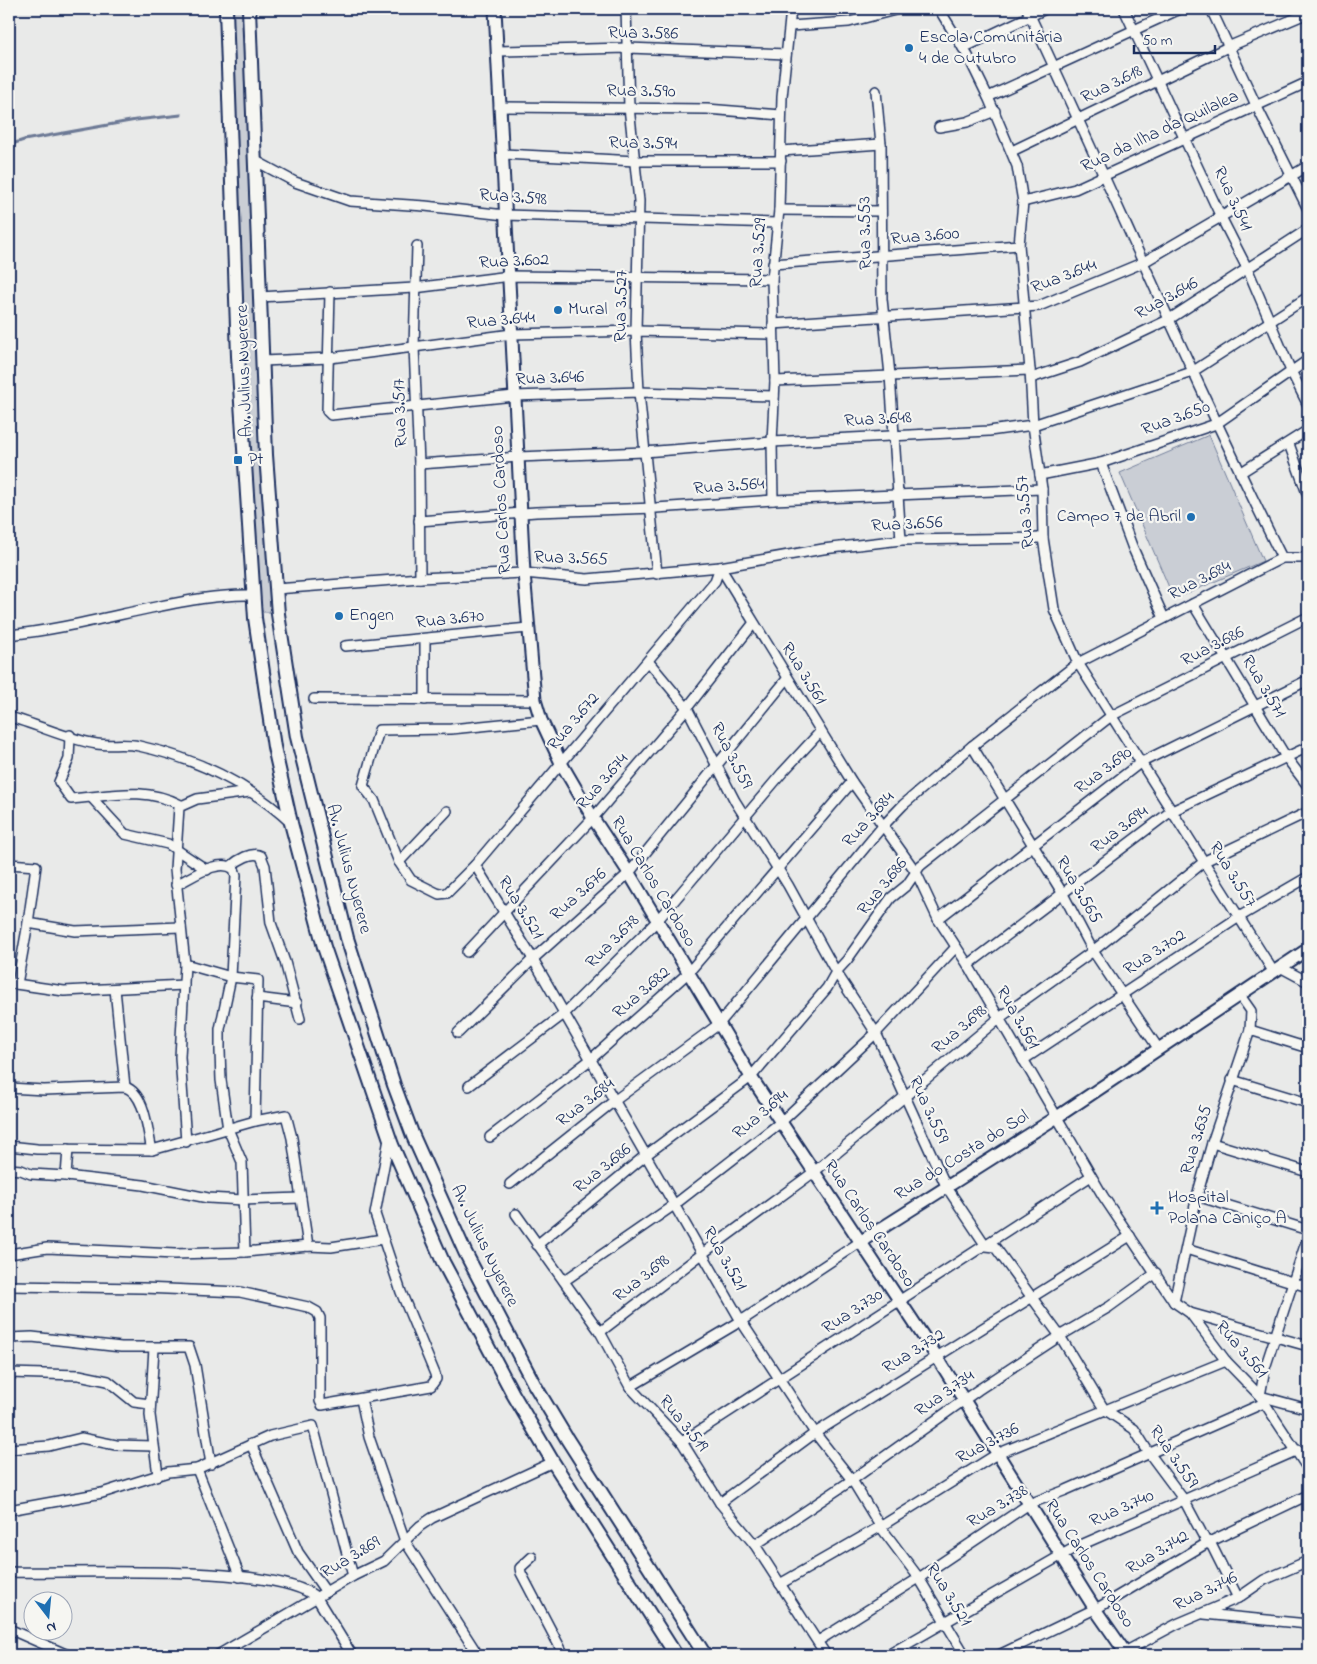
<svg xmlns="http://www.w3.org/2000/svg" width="1317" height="1664" viewBox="0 0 1317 1664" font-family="'Indie Flower',sans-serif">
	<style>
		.grass { fill: #caced5; stroke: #727e9a }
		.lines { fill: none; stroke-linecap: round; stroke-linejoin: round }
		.stream { stroke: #6c7995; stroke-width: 3 }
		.minor-casing { stroke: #1b2f5e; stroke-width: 12 }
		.tertiary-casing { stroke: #1b2f5e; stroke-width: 15 }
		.secondary-casing { stroke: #1b2f5e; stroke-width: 16 }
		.minor { stroke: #f6f6f2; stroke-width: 9 }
		.tertiary { stroke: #f6f6f2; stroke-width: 11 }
		.secondary { stroke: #f6f6f2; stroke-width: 12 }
		.poi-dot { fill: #1f6fb2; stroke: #f6f6f2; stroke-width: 2 }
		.labels { text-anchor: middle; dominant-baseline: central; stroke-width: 4.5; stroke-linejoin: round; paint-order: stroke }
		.street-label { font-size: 18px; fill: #1b2f5e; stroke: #f6f6f2 }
		.poi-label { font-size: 18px; fill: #1b2f5e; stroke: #f6f6f2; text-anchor: start }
	</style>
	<rect width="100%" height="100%" fill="#e9eae9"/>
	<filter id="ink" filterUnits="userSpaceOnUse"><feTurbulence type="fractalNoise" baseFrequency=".02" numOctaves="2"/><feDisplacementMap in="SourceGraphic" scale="10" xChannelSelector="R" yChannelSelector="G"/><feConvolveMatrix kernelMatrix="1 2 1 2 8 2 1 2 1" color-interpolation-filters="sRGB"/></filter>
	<g filter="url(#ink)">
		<g class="grass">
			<path d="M231,9h14l28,603h-10l-2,-3 -18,-279z"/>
			<path d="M1209,435l54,126 -89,38 -54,-126z"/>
		</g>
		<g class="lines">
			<path class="stream" d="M9,145l15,-5 112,-20 45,-5"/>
			<g class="minor-casing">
				<g id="minor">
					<path d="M626,9l3,98 10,94 -3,130 3,61 18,182"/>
					<path d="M939,9l29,47 20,41 29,69 6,36 -4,43 11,125 3,55 9,64 1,49 11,71 24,54 195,308"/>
					<path d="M1027,9c86,183 165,368 255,549"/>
					<path d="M1124,9l97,208 27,53 43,101 17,34"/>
					<path d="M1211,9l45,96 52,104"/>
					<path d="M790,26l59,-4 50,-13"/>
					<path d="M963,48l82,-39"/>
					<path d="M499,51l129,-3 158,6"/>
					<path d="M876,91l5,53 1,155 8,76 11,165"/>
					<path d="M988,97l192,-88"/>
					<path d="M499,107l208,2 74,6"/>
					<path d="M939,127l28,-5 28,-11"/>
					<path d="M781,151l100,-7"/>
					<path d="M1012,151l216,-104 80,-34"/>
					<path d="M504,154l132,7h145"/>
					<path d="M256,161l39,21 55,19 75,5 80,9 272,8"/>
					<path d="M1023,202l52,-13 233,-107"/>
					<path d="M779,210l102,1"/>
					<path d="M417,246l-3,101 5,117 1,114"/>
					<path d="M773,264l246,-19"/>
					<path d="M330,292l-3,119 4,4 183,-19 125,-4 135,4"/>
					<path d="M260,297l154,-9 96,-12 262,3"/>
					<path d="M773,324l266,-18 103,-43 166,-97"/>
					<path d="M263,361l67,-3 182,-24 124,-3 136,3"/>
					<path d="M1031,378l49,-16 88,-42 140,-91"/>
					<path d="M775,381l255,-11"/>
					<path d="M1289,444l19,52"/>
					<path d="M1101,463l31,83 32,72"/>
					<path d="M419,464l99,-7 126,-5 128,-10 217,-11 44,-6 159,-53 116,-75"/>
					<path d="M1240,473l68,-43"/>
					<path d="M1040,475l61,-12 115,-39 92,-64"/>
					<path d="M773,500l-1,-58 3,-61 -3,-102 7,-69 3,-113 9,-88"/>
					<path d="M419,521l117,-9 120,-4 117,-8 269,-11"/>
					<path d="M720,567l132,215 64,90 22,47 30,46 135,231 71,106 16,11 36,48 34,35 48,73"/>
					<path d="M276,589l144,-11 104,-5 63,6 133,-12 103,-18 78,-9 142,-2"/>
					<path d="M1193,604l93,153 22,29"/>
					<path d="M9,635c48,-5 95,-17 142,-27 34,-7 68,-14 102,-13"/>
					<path d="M425,639v61"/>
					<path d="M345,646l183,-18"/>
					<path d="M648,661l39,47 48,93 53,84 48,87 40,61 70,153 40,60 9,1 65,89 44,73 30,20 15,24 35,47 23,43 5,3 26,52"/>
					<path d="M314,699l221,1"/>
					<path d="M9,717c28,7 60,23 88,27 13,2 28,-1 42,2 56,12 110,38 152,77"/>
					<path d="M541,720l-90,9 -72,1 -16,56 11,14 25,62 12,18 28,14 8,-1 28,-28 240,-284 5,-14"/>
					<path d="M70,735l-1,24 -10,23 12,17c40,-3 72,-13 110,6"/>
					<path d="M972,746l91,148 30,57 65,97"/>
					<path d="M91,797l34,37 43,10 39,26"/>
					<path d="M399,862l48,-51"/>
					<path d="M9,864l27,2 -8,57 -11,61"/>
					<path d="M475,865l58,94 208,362 74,112 37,47 28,46 39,52 46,77"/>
					<path d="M231,866c7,-6 21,-15 30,-10l4,10 6,57 14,39 15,57"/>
					<path d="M176,885c15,-7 43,-28 58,-16l2,6 -5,102 -11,52v22l1,29 7,49 14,33 3,90"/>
					<path d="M938,919l202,-156 168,-83"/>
					<path d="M28,923l47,8 106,-4"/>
					<path d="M467,952l126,-134 94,-110 66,-84"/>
					<path d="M185,964l46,13 27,3 -3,141"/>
					<path d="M968,965l202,-153 138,-65"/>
					<path d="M1280,967l28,15"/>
					<path d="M9,983l55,8 120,-6"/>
					<path d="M115,989l10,98"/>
					<path d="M257,998l40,5"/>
					<path d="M1250,1030l58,18"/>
					<path d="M458,1033l75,-74 96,-86 158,-194"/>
					<path d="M1023,1060l216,-143 69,-40"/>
					<path d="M1232,1080l76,23"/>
					<path d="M469,1086l95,-72 93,-93 125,-148 38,-41"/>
					<path d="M9,1088l35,2 81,-3c21,7 22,44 27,63"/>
					<path d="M490,1137l100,-77 98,-87 164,-191"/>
					<path d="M186,1142l-6,-85 5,-93 -10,-95 4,-62 18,-8 53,-7"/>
					<path d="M1212,1143l96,29"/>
					<path d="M9,1146l28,3 115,1 103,-29 31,-6 6,23 16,108"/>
					<path d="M9,1169l12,1 10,4 35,2 77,9 65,13 35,2 58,-2"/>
					<path d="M66,1176l2,-27"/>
					<path d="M510,1184l104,-83 105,-77 163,-197 21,-22 69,-59 106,-83 204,-105h26"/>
					<path d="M1197,1196l111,34"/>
					<path d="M516,1214l84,118 30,55 52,55 38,61 35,42 71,110"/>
					<path d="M1308,1236l-43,132 -5,28 48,13"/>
					<path d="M537,1245l109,-90 105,-78 76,-89 9,-16 11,-12 44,-62 16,-13 13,-19 191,-150 197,-99"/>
					<path d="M1186,1249l122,38"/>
					<path d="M9,1254l38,-6 128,6 70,-2 63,-6 23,1 52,-8"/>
					<path d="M564,1281l110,-76 107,-83 95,-89 80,-86"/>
					<path d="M9,1286l134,2 97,4 68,15 9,5 3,6v83l2,4 109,-19 5,-7 -1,-5 -34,-82 -26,-78 14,-75"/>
					<path d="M1174,1302l23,-106 15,-53 38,-113 1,-19 -12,-17"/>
					<path d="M1190,1313l118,33"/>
					<path d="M600,1332l102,-78 112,-82 184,-153 95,-68 112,-90 103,-49"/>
					<path d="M9,1338l23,-1 89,10h68l6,18 16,99"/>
					<path d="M154,1348l-4,67 8,60"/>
					<path d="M9,1373l70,2 29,6 26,21 16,2"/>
					<path d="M630,1387l111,-66 119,-79"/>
					<path d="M361,1399l8,38 36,104 73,114"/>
					<path d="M682,1442l409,-266"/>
					<path d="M251,1444l47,108 28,40"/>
					<path d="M9,1449l40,-3 32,-8 35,7 37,1"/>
					<path d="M197,1469l43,108"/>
					<path d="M720,1503l95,-70 315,-197"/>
					<path d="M9,1510l93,-17 66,-21 29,-3 73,-33 43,-10 40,150"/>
					<path d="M755,1545l97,-65 126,-90 85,-56 46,-27 47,-34"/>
					<path d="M532,1557l-12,11 1,5 43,82"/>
					<path d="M9,1572c60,2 269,-10 308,26l35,57"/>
					<path d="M780,1584l103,-59 114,-71 229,-93"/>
					<path d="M1204,1614l104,10"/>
					<path d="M9,1629l59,26"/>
					<path d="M818,1641l101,-63 110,-74 37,-14 198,-87"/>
					<path d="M218,1655l135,-79 31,-15 36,-35 12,-8 121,-56"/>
					<path d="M888,1655l186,-107 224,-98"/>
					<path d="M999,1655l102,-49 106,-63 101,-48"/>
					<path d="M1119,1655l58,-31 61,-26 26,-18 44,-19"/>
				</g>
			</g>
			<g class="tertiary-casing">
				<g id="tertiary">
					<path d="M495,9l29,564 11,127 6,20 20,43 32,55 36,55 122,204 186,280 158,252 30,43 7,3"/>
					<path d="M860,1242l197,-125 251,-168"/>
				</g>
			</g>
			<g class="secondary-casing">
				<g id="secondary">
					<path d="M226,9l12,347 17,262 19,129 17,76 33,124 68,198 51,117 70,132 40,68 123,193"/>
					<path d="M249,9l17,446 12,159 19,123 50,201 47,147 19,51 52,116 69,132 33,55 138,216"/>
				</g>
			</g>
			<use href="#minor" class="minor"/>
			<use href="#tertiary" class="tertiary"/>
			<use href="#secondary" class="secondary"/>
		</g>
	</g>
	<g class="poi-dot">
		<circle cx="909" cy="48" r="5"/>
		<circle cx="558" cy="310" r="5"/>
		<rect x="233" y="455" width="10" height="10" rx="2.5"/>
		<circle cx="1191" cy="517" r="5"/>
		<circle cx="339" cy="616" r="5"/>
		<path d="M1154.5 1200.5h5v5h5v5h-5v5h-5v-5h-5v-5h5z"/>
	</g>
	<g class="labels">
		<g class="street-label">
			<text transform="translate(643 34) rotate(1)">Rua 3.586</text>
			<text transform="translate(1112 85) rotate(-26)">Rua 3.618</text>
			<text transform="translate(641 92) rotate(1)">Rua 3.590</text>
			<text transform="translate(1160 132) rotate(-25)">Rua da Ilha da Quilalea</text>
			<text transform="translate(643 144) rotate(1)">Rua 3.594</text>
			<text transform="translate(513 198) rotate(4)">Rua 3.598</text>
			<text transform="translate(1232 199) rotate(65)">Rua 3.541</text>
			<text transform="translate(866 233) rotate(-91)">Rua 3.553</text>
			<text transform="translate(925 237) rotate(-5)">Rua 3.600</text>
			<text transform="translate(759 253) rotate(-86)">Rua 3.529</text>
			<text transform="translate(514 262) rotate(-3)">Rua 3.602</text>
			<text transform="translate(1064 277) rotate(-21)">Rua 3.644</text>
			<text transform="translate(1167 299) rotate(-29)">Rua 3.646</text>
			<text transform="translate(622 306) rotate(-89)">Rua 3.527</text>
			<text transform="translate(501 321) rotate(-5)">Rua 3.644</text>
			<text transform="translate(245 371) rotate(-92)">Av. Julius Nyerere</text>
			<text transform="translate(550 379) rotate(-2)">Rua 3.646</text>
			<text transform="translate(401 413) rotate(-92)">Rua 3.517</text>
			<text transform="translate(1176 419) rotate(-20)">Rua 3.650</text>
			<text transform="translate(878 420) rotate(-3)">Rua 3.648</text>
			<text transform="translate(729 487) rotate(-4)">Rua 3.564</text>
			<text transform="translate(502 500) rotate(-93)">Rua Carlos Cardoso</text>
			<text transform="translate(1026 512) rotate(-95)">Rua 3.557</text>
			<text transform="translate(907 525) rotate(-3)">Rua 3.656</text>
			<text transform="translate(571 559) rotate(2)">Rua 3.565</text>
			<text transform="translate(1200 581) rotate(-27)">Rua 3.684</text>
			<text transform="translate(450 620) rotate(-6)">Rua 3.670</text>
			<text transform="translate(1213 647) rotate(-27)">Rua 3.686</text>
			<text transform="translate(803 674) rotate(58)">Rua 3.561</text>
			<text transform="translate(1263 687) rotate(59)">Rua 3.571</text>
			<text transform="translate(574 722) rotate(-50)">Rua 3.672</text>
			<text transform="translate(731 756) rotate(63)">Rua 3.559</text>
			<text transform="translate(1104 771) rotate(-37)">Rua 3.690</text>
			<text transform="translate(603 782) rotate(-49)">Rua 3.674</text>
			<text transform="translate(869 820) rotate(-48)">Rua 3.684</text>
			<text transform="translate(1120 830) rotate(-37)">Rua 3.694</text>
			<text transform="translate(348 869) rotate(75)">Av. Julius Nyerere</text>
			<text transform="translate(1232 875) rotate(58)">Rua 3.557</text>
			<text transform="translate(653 882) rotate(59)">Rua Carlos Cardoso</text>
			<text transform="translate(883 887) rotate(-51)">Rua 3.686</text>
			<text transform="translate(1078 890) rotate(60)">Rua 3.565</text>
			<text transform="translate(579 895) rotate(-42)">Rua 3.676</text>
			<text transform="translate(520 908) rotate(58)">Rua 3.521</text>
			<text transform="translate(613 942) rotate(-45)">Rua 3.678</text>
			<text transform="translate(1155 953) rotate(-33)">Rua 3.702</text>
			<text transform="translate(642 993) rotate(-41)">Rua 3.682</text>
			<text transform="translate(1017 1018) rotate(60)">Rua 3.561</text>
			<text transform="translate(960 1030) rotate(-40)">Rua 3.698</text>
			<text transform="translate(586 1103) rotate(-38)">Rua 3.684</text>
			<text transform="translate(928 1110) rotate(65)">Rua 3.559</text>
			<text transform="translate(761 1115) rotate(-40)">Rua 3.694</text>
			<text transform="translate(1197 1140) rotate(-73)">Rua 3.635</text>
			<text transform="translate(962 1156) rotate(-32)">Rua do Costa do Sol</text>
			<text transform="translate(603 1169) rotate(-39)">Rua 3.686</text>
			<text transform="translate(869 1224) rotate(56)">Rua Carlos Cardoso</text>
			<text transform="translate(484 1246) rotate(64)">Av. Julius Nyerere</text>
			<text transform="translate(724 1259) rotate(60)">Rua 3.521</text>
			<text transform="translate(642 1279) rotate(-38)">Rua 3.698</text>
			<text transform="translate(853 1312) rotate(-33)">Rua 3.730</text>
			<text transform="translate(1241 1350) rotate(49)">Rua 3.561</text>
			<text transform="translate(914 1352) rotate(-32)">Rua 3.732</text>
			<text transform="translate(945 1394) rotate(-35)">Rua 3.734</text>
			<text transform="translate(683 1424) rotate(51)">Rua 3.519</text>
			<text transform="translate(988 1444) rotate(-28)">Rua 3.736</text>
			<text transform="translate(1173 1457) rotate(55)">Rua 3.559</text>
			<text transform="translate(998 1507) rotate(-31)">Rua 3.738</text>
			<text transform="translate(1122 1509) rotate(-24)">Rua 3.740</text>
			<text transform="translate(1158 1553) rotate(-31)">Rua 3.742</text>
			<text transform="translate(351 1558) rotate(-31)">Rua 3.869</text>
			<text transform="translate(1089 1564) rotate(57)">Rua Carlos Cardoso</text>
			<text transform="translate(1206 1592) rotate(-26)">Rua 3.746</text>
			<text transform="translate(948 1595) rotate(58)">Rua 3.521</text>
		</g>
		<g class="poi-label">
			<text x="919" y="38">Escola Comunitária<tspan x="919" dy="21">4 de Outubro</tspan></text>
			<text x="568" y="310">Mural</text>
			<text x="248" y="460">Pt</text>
			<text x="1181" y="517" text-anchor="end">Campo 7 de Abril</text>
			<text x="349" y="616">Engen</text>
			<text x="1168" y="1198">Hospital<tspan x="1168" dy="21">Polana Caniço A</tspan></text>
		</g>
	</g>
	<rect width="1317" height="1664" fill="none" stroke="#f6f6f2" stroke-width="30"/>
	<rect x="15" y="15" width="1287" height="1634" fill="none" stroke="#1b2f5e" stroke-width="2" filter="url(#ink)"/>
	<g transform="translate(48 1616) rotate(164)"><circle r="24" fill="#f6f6f2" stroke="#9ea6b7"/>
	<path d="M0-4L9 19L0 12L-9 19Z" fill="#1f6fb2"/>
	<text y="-8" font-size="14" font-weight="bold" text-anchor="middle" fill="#1b2f5e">N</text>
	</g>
	<path d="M1134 45v8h81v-8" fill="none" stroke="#1b2f5e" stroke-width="2.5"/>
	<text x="1142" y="45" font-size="15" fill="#1b2f5e" stroke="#f6f6f2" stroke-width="4" paint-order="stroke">50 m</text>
</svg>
